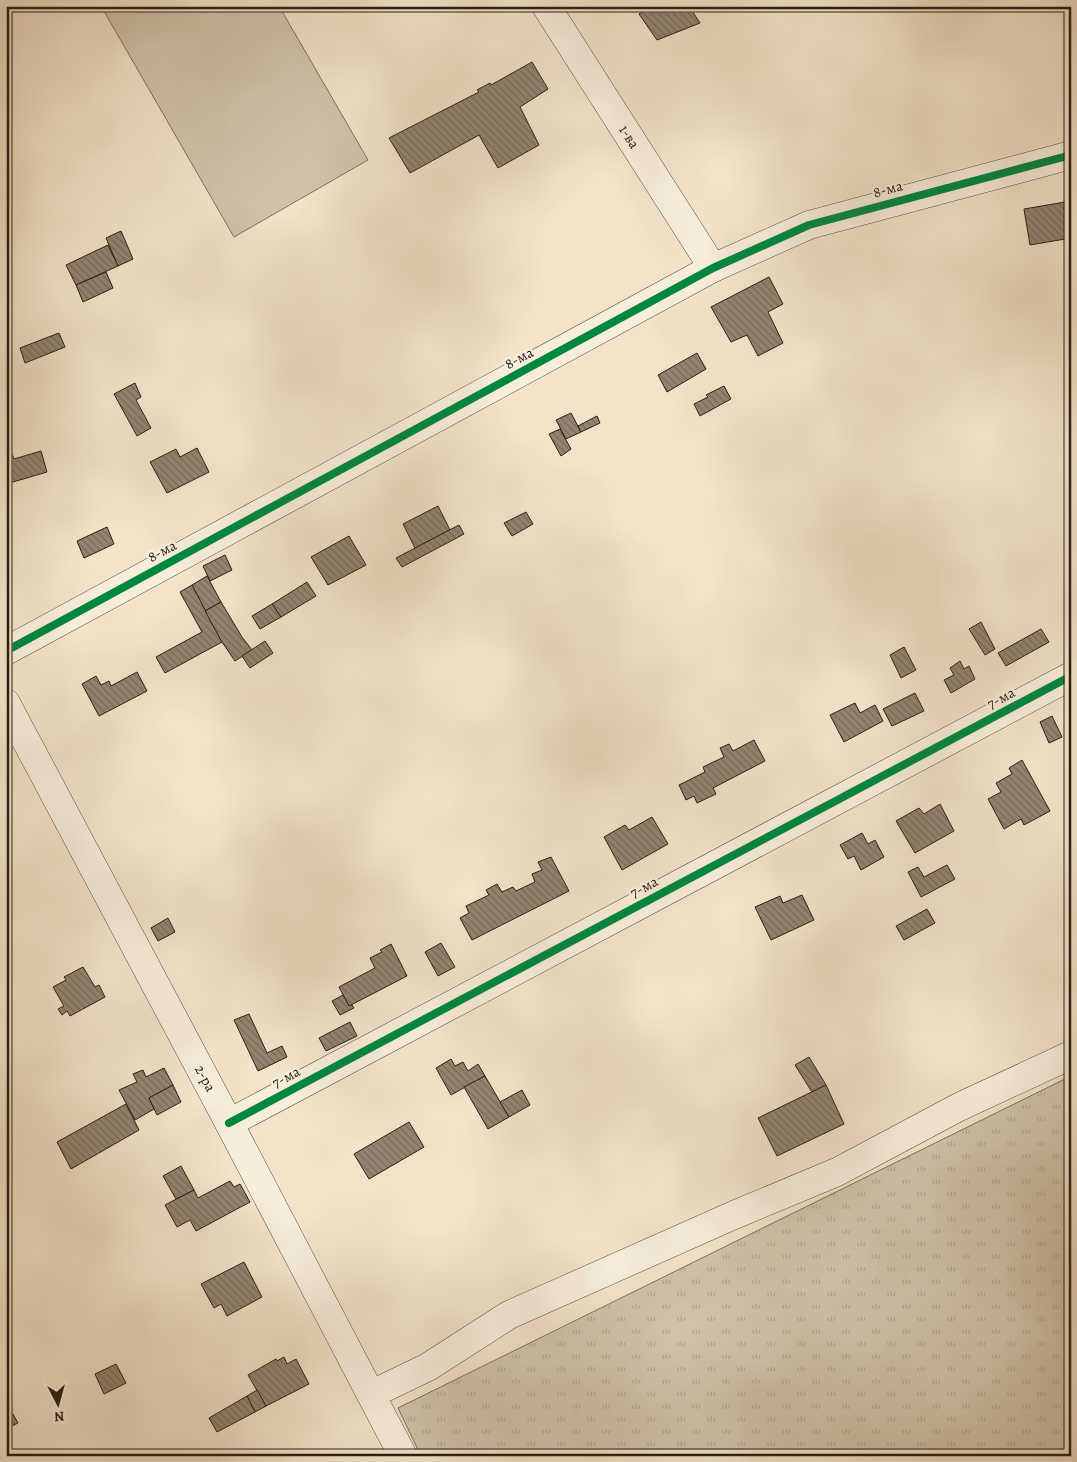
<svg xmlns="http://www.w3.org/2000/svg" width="1077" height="1462" viewBox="0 0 1077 1462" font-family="Alegreya,serif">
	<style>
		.grass { fill: url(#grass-tufts); stroke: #7c705e }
		.green { fill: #d0c2aa; stroke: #7c705e }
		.building { fill: url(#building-back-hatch); stroke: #291f13 }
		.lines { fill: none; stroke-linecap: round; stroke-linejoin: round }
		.street-casing { stroke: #5b5040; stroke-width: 29 }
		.street { stroke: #f7eddc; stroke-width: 28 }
		.cycleway-casing { stroke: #f7eddc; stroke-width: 11 }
		.cycleway { stroke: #00873e; stroke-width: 8 }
		.labels { text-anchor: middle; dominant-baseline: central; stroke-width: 5; stroke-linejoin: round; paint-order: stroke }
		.street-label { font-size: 15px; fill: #291f13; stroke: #f7eddc }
	</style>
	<defs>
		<pattern id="grass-tufts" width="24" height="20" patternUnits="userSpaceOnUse" patternTransform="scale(1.25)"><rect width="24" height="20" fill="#d0c2aa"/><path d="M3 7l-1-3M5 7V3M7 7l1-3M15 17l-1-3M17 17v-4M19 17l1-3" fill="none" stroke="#b3a691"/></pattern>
		<pattern id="building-back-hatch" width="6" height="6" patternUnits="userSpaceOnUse" patternTransform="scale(1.25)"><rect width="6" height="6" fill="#928572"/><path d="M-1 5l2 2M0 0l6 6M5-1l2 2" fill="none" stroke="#776c5c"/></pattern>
	</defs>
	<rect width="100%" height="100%" fill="#f2e3c9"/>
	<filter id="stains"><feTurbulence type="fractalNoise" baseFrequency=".004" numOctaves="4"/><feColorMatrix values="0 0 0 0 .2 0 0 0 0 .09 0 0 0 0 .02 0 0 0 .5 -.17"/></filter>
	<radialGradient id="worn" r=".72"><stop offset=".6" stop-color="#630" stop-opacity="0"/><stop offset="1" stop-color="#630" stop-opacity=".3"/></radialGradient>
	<path class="grass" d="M1071,1076v380h-650l-23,-48z"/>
	<path class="green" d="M101,6h178l89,154 -134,77z"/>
	<g class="building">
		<path d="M642,6h47l11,17 -43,17 -18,-26 6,-3z"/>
		<path d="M532,62l16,27 -28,18 19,38 -41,23 -19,-33 -69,38 -21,-35 90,-46 -2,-2 13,-7 1,2z"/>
		<path d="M1071,201v37l-41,7 -6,-36z"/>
		<path d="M121,231l12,28 -15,7 -12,-28z"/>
		<path d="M108,245l10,21 -42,19 -10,-20z"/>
		<path d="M106,272l7,16 -30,14 -7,-17z"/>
		<path d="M769,277l14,27 -15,8 15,31 -25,13 -11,-21 -16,7 -20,-35z"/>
		<path d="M59,333l6,14 -40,16 -5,-15z"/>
		<path d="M697,353l9,16 -39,23 -9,-17z"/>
		<path d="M135,383l6,14 -5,3 15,28 -14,8 -23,-42z"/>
		<path d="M724,386l7,13 -31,17 -6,-12 14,-7 -2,-2z"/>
		<path d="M571,413l10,19 -15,7 -10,-19z"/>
		<path d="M597,416l3,7 -19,9 -3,-6z"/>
		<path d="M560,429l11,20 -10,7 -12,-22z"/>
		<path d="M10,448l4,11 27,-8 6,21 -41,12v-35z"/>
		<path d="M197,448l12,24 -42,21 -17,-31 26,-13 4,8z"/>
		<path d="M438,506l12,24 -35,18 -12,-24z"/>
		<path d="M526,512l7,12 -21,12 -8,-13z"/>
		<path d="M459,525l5,9 -62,33 -6,-9z"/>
		<path d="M107,527l7,17 -30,14 -7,-17z"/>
		<path d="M349,536l17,29 -38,20 -17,-28z"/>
		<path d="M225,555l7,15 -22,11 -7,-15z"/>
		<path d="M207,576l14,26 -16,9 -13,-26z"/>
		<path d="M307,582l9,14 -35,21 -9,-13z"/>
		<path d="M192,585l30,57 -57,31 -9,-16 46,-25 -22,-40z"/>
		<path d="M221,602l21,35 10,13 -17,11 -13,-19 -17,-31z"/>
		<path d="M272,604l9,13 -21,12 -8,-13z"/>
		<path d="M981,622l14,27 -10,6 -16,-26z"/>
		<path d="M1041,629l8,13 -43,24 -8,-13z"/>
		<path d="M265,641l8,12 -23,15 -8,-12z"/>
		<path d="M904,647l12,23 -15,8 -11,-23z"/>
		<path d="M960,661l4,8 5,-3 6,13 -24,14 -7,-13 10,-5 -4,-7z"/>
		<path d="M137,672l10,19 -48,25 -17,-32 14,-8 5,9 8,-4 2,5z"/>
		<path d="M915,693l9,18 -32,15 -9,-17z"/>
		<path d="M855,703l5,10 15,-8 8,16 -39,21 -14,-27z"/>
		<path d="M1052,716l10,21 -13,6 -9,-21z"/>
		<path d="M754,740l11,21 -52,27 3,6 -19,9 -3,-7 -8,4 -7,-15 26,-13 -2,-5 21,-10 -4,-9 9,-4 4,7z"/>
		<path d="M1022,760l28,51 -26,14 -3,-6 -17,10 -16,-30 13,-7 -5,-9 16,-9 -3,-6z"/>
		<path d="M940,804l14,27 -39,22 -19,-32 23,-13 5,6z"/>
		<path d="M652,817l16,27 -46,26 -18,-33 21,-12 4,5z"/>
		<path d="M862,833l6,11 7,-4 9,17 -23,13 -7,-14 -6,3 -8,-14z"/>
		<path d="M551,857l18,34 -97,49 -12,-22 9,-5 -3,-7 23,-11 -3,-5 11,-6 5,8 11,-5 3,4 19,-9 -3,-8 10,-4 -4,-8z"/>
		<path d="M947,865l8,14 -34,18 -13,-25 10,-5 6,10z"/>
		<path d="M802,895l12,25 -43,20 -16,-33 25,-11 3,7z"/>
		<path d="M927,909l8,14 -31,17 -8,-14z"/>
		<path d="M168,918l7,14 -17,9 -7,-13z"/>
		<path d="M441,943l14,24 -17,9 -13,-24z"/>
		<path d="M391,944l16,32 -58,30 -10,-19 36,-19 -5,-10 12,-6 -2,-2z"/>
		<path d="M83,967l12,20 4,-2 6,12 -35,19 -3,-5 -5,4 -4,-6 6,-3 -11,-19 13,-7 -2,-3z"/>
		<path d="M343,995l6,11 3,-1 2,3 -14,7 -8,-14z"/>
		<path d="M249,1014l18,39 15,-7 5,11 -29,14 -24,-51z"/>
		<path d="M350,1022l7,14 -31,15 -7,-13z"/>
		<path d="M809,1057l17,28 -14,7 -17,-27z"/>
		<path d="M451,1059l4,7 8,-4 5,9 10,-7 7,12 -34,19 -15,-27z"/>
		<path d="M164,1068l9,17 -24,13 5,11 -19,11 -16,-30 18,-8 -4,-8 10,-4 3,7z"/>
		<path d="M485,1076l24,41 -21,12 -24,-42z"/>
		<path d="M173,1085l8,17 -24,13 -8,-17z"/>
		<path d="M826,1085l18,39 -67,32 -19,-38z"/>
		<path d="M522,1090l8,15 -21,12 -9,-15z"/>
		<path d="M126,1104l13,26 -68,39 -14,-27z"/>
		<path d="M409,1122l15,25 -55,32 -15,-25z"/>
		<path d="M181,1166l13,24 -18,9 -13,-23z"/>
		<path d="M230,1181l4,6 6,-3 10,18 -54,29 -6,-11 -13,7 -12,-22 29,-15 4,8z"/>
		<path d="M244,1262l18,35 -35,19 -6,-12 -7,4 -13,-24z"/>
		<path d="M284,1357l3,7 9,-5 13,25 -43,22 -18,-31 28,-16 1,2z"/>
		<path d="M116,1364l10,19 -22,11 -9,-20z"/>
		<path d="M257,1390l9,16 -11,6 -8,-16z"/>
		<path d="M247,1396l8,16 -38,20 -8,-14z"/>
		<path d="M6,1402l12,21 -12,6z"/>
		<path d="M34,1450l3,6h-13z"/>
	</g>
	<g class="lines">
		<g class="street-casing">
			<g id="street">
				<path id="s1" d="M546,6l167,262"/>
				<path d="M6,651l707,-383 96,-43 262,-70"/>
				<path id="s2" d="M6,703l223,420 174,333"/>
				<path d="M229,1123l842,-447"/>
				<path d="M372,1394l56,-27 81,-52 225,-100 103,-43 122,-65 112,-52"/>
			</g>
		</g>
		<use href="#street" class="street"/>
		<g class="cycleway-casing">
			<g id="cycleway">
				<path d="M6,651l707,-383 96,-43 262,-70"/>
				<path d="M229,1123l842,-447"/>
			</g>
		</g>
		<use href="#cycleway" class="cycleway"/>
	</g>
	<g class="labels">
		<g class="street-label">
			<text stroke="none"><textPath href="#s1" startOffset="155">1-ва</textPath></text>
			<text transform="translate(888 189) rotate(-15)">8-ма</text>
			<text transform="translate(519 358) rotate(-28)">8-ма</text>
			<text transform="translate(162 551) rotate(-28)">8-ма</text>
			<text transform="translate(1001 698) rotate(-28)">7-ма</text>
			<text transform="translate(644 887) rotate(-28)">7-ма</text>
			<text transform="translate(286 1077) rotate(-28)">7-ма</text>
			<text stroke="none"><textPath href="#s2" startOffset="425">2-ра</textPath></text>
		</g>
	</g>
	<rect width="1077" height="1462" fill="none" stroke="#f2e3c9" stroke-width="25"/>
	<rect x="8" y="8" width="1062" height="1447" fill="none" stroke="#291f13" stroke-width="2.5"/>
	<rect x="12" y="12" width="1052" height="1437" fill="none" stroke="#291f13"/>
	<g transform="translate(58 1404) rotate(174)" stroke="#f7eddc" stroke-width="4" paint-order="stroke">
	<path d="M0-4L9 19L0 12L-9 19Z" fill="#291f13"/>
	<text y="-8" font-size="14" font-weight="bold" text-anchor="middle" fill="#291f13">N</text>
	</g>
	<rect width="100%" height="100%" filter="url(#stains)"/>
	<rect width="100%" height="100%" fill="url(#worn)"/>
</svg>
